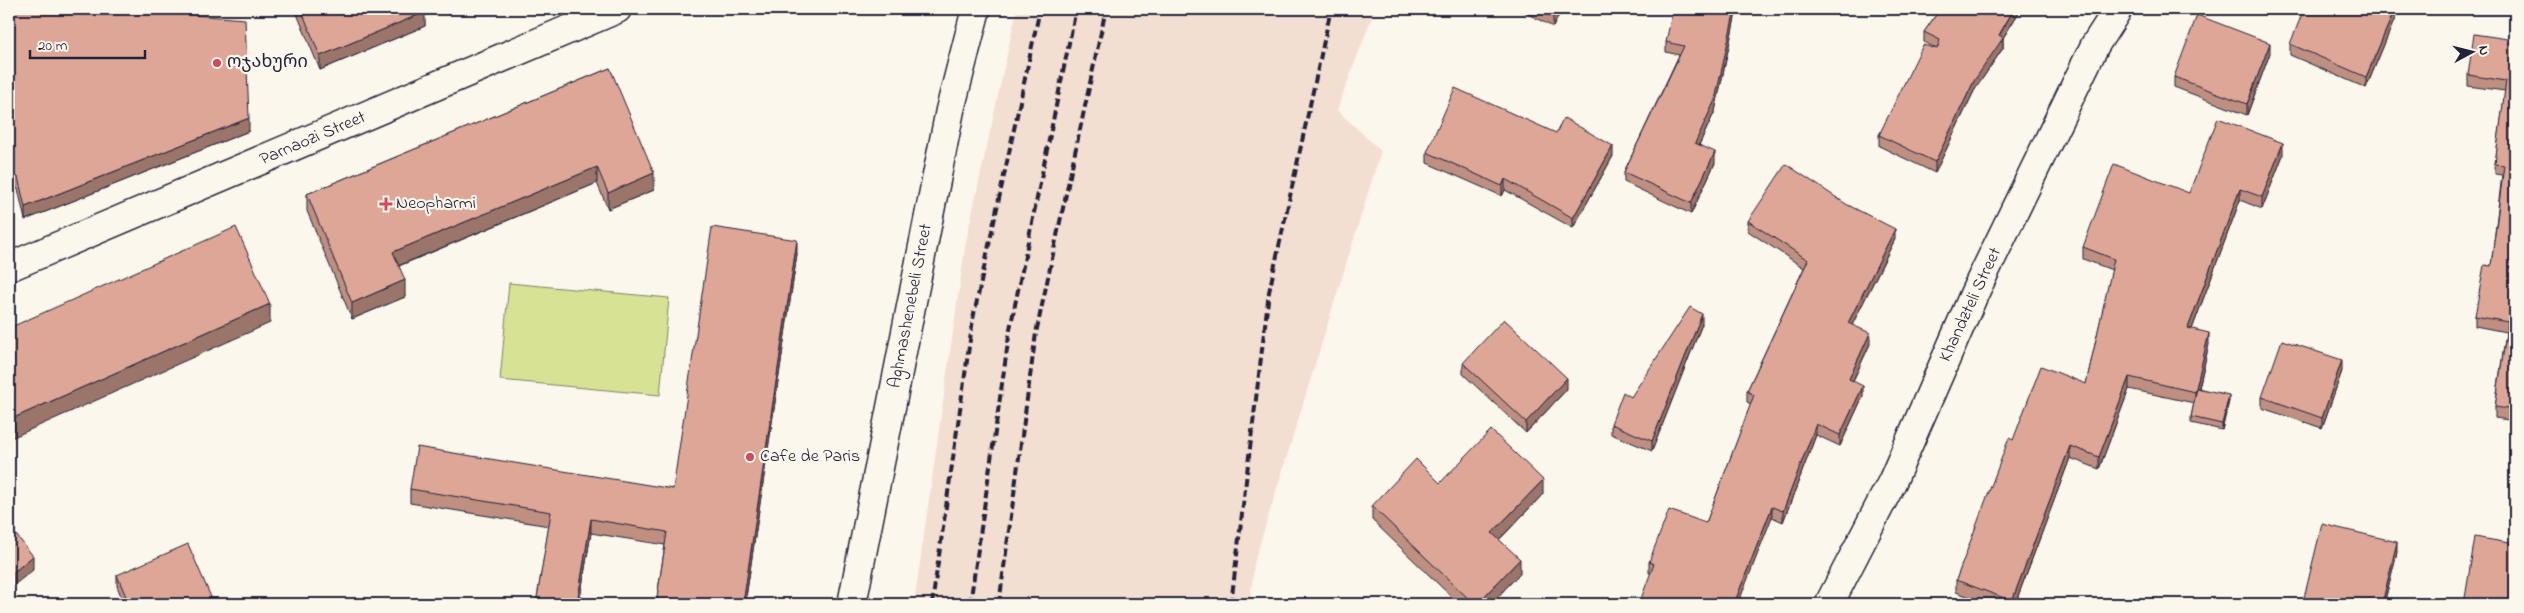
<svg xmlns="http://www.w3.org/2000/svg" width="2524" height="613" viewBox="0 0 2524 613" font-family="'Indie Flower','Noto Sans Georgian',sans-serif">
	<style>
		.built { fill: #f2dfd2 }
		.green { fill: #d7e295; stroke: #7c8268 }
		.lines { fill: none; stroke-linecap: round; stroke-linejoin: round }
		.minor-casing { stroke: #22223b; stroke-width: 31 }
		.tertiary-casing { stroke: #22223b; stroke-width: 31 }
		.secondary-casing { stroke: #22223b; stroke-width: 31 }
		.minor { stroke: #fbf7ec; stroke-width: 28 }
		.tertiary { stroke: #fbf7ec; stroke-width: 28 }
		.secondary { stroke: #fbf7ec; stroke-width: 28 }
		.rail { stroke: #22223b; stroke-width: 4; stroke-dasharray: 8 4; stroke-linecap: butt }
		.wall { fill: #bf8f81; stroke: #22223b }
		.shaded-wall { fill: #9b7469; stroke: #22223b }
		.building { fill: #dea696; stroke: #22223b }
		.poi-dot { fill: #d1495b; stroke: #fbf7ec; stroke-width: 2 }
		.labels { text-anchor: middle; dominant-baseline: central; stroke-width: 4.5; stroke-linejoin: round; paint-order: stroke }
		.poi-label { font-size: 18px; fill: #22223b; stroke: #fbf7ec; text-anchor: start }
		.street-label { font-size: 18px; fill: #22223b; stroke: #fbf7ec }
	</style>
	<rect width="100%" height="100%" fill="#fbf7ec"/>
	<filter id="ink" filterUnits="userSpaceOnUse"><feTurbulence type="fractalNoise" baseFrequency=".02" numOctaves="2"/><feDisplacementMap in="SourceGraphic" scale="10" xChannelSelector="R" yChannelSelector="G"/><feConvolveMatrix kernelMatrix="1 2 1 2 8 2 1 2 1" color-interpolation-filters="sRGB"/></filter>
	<g filter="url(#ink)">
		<path class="built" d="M1017,9h358l-38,101 44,41 -127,412 -4,41h-336l52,-363z"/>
		<path class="green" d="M509,283l160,15 -9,97 -160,-15z"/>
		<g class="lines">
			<g class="minor-casing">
				<path id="minor" d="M1829,604l63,-122 83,-190 120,-247 23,-36"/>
			</g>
			<g class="tertiary-casing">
				<path id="tertiary" d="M9,267l608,-258"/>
			</g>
			<g class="secondary-casing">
				<path id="secondary" d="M852,604l98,-494 26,-101"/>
			</g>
			<use href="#minor" class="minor"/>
			<use href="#tertiary" class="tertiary"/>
			<use href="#secondary" class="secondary"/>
			<g class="rail">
				<path d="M932,604l41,-285 67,-310"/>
				<path d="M970,604l40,-275 66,-320"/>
				<path d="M999,604l37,-271 70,-324"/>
				<path d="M1231,604l38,-312 62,-283"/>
			</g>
		</g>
		<g class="wall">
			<path d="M9,9h174l-1,5 67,117 -224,89 -7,-31 -9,-1z"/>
			<path d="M295,9h129l1,17 -105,44z"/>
			<path d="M1518,9h44l-9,18z"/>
			<path d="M1736,9v4l-21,98 -16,34 16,18 -24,51 -67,-32v-10l55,-117 -13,-3v-10z"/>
			<path d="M1940,9h81l-18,29v10l-29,43 -39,82 -56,-27v-11l56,-87 -11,-6v-10z"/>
			<path d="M2397,13l-31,75 -76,-33v-11z"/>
			<path d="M2515,40v381l-20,-3v-11l11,-75 -31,-6v-10l16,-50 11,-91 -7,-1v-10l10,-73 -37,-5v-11z"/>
			<path d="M2270,53l-23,62 -73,-28v-10z"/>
			<path d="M610,68l44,122 -46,19 -11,-26 -198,83 6,31 -53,22 -45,-108v-17z"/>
			<path d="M1556,133l57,23 -40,72 -68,-38 -3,6 -75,-33v-11z"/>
			<path d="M2283,155l-21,54 -22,-9 -48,129 17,15 -10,44 30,13 -7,29 -31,-7v-6l3,-14 -65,-14 -30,80 -29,-11 -55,146h-26l-33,-12v-12l57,-140 73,-56 26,-114 -29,-11v-12l106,-54z"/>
			<path d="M1748,221l147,18 -43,86 18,19 -17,37 10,15 -23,50 -24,-11 -33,87 -11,-5 -121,56h-2v-11l57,-39 45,-119 -4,-2v-11l57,-123 -56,-37z"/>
			<path d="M797,254l-52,350h-89l9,-59 -74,-12 -12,71h-43l13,-78 -139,-23v-14h263z"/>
			<path d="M1702,324l-50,127 -41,-17v-10l20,-27z"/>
			<path d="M1463,363l104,26 -41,44 -63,-59z"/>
			<path d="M2342,371l-20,57 -60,-20v-11z"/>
			<path d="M1440,483l103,11 -44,46 21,33 -29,31h-32l-87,-84v-14z"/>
			<path d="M2397,552l-13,52h-81v-2z"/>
			<path d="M117,575l97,29h-90l-7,-18z"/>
		</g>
		<g class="shaded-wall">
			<path d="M1557,9h5l-9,18v-11z"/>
			<path d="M1735,9h1v4l-21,98 -20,42v-10z"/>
			<path d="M2014,9h7l-18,29v10l-29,43 -39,82v-11l39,-81z"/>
			<path d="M2395,9h4l-33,79v-11z"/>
			<path d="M425,12v14l-105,44v-14z"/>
			<path d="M2270,43v10l-23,62v-11z"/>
			<path d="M249,118v13l-224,89v-13z"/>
			<path d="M2283,143v12l-21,54v-12z"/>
			<path d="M1613,146v10l-40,72v-10z"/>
			<path d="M1715,152v11l-24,51v-11z"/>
			<path d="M597,167v16l-204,85v-16z"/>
			<path d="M654,173v17l-46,19v-16z"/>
			<path d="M1505,179v11l-3,6v-10z"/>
			<path d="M2240,189v11l-52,140v-12z"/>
			<path d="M1895,229v10l-47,94v-10z"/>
			<path d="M797,240v14l-52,350h-2z"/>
			<path d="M405,280v17l-53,22v-16z"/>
			<path d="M270,304v19l-261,116v-19z"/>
			<path d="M1702,314v10l-50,127v-10z"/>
			<path d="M1870,333v11l-21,45v-10z"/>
			<path d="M2209,333v11l-14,60v-12z"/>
			<path d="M2342,360v11l-20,57v-10z"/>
			<path d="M2129,377v12l-30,80v-12z"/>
			<path d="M1567,378v11l-41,44v-11z"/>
			<path d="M1863,386v10l-23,50v-11z"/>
			<path d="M2229,395v6l-7,29v-6z"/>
			<path d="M1816,424v11l-33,87v-11z"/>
			<path d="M2070,446v12l-55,146h-3v-3z"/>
			<path d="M1543,480v14l-51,53v-14z"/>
			<path d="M1772,507v10l-34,87h-4z"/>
			<path d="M591,519v14l-12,71h-2z"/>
			<path d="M2397,542v10l-13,52h-2z"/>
			<path d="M33,556v14l-24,19v-13z"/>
			<path d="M1520,559v14l-29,31h-14z"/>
		</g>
		<g class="building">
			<path d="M9,9h173l-1,5 64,5 4,99 -224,89 -7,-30 -9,-1z"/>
			<path d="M301,9h123l1,3 -105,44z"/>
			<path d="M1538,9h19l-4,7z"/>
			<path d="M1673,9h62l-20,91 -20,43 20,9 -24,51 -67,-31 60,-126 -18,-4z"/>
			<path d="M1940,9h74l-15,26 4,3 -29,43 -39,81 -56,-27 44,-90 14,4 3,-9 -16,-8z"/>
			<path d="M2304,9h91l-29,68 -76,-33z"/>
			<path d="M2197,15l73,28 -23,61 -73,-27z"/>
			<path d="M2474,34l41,6v370l-20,-3 13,-85 -33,-6 9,-51 7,1 13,-101 -9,-1 11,-83 -38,-6z"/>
			<path d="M610,68l44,105 -46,20 -11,-26 -204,85 12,28 -53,23 -45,-109z"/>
			<path d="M1455,88l101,45 8,-15 49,28 -40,72 -68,-39 -3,7 -75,-34z"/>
			<path d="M2218,118l65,25 -21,54 -22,-8 -52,139 21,5 -14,59 -66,-15 -30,80 -29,-11 -58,155 -56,-21 53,-142 4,2 28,-74 45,18 28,-125 -31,-12 31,-83 75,29z"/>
			<path d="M1786,164l60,40 49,25 -47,94 22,10 -21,46 14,7 -23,49 -24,-11 -33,87 -11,-4 -38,97h-95l15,-40 -5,-2 20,-52 37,13 48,-128 -7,-4 61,-131 -60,-39z"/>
			<path d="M236,227l34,77 -261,116v-92z"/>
			<path d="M712,227l85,13 -54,364h-87l11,-72 -76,-13 -14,85h-41l15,-92 -141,-23 7,-42 256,42z"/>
			<path d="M1690,307l12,7 -50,127 -41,-17 12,-32 8,5z"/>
			<path d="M1504,319l63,59 -41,44 -63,-59z"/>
			<path d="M2282,340l60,20 -20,58 -60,-21z"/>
			<path d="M2197,388l32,7 -7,29 -31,-7z"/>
			<path d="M1491,430l52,50 -51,53 28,26 -43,45h-3l-102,-98 44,-47 24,24z"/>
			<path d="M2322,524l75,18 -15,62h-69l-10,-2z"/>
			<path d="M9,526l24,30 -24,20z"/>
			<path d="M2475,537l40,7v60h-51z"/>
			<path d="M188,544l26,60h-85l-12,-29z"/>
		</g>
	</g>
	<g class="poi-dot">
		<circle cx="217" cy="63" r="5"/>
		<path d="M383.5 196.5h5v5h5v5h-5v5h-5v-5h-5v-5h5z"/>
		<circle cx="750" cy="457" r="5"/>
	</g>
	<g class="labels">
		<g class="poi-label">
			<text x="227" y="63">ოჯახური</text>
			<text x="396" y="204">Neopharmi</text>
			<text x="760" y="457">Cafe de Paris</text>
		</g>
		<g class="street-label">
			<text transform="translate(313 139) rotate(-23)">Parnaozi Street</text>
			<text transform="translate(1971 305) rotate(-65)">Khandzteli Street</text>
			<text transform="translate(911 306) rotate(-79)">Aghmashenebeli Street</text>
		</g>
	</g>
	<rect width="2524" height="613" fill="none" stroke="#fbf7ec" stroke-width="30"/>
	<rect x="15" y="15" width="2494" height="583" fill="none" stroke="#22223b" stroke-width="2" filter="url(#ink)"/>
	<g transform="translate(2472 52) rotate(83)" stroke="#fbf7ec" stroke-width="4" paint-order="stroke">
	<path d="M0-4L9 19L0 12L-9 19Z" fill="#22223b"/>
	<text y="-8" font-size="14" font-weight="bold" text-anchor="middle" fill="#22223b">N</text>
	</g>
	<path d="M30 50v8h115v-8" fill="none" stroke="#22223b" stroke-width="2.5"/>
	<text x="38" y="50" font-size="15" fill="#22223b" stroke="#fbf7ec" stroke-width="4" paint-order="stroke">20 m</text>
</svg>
